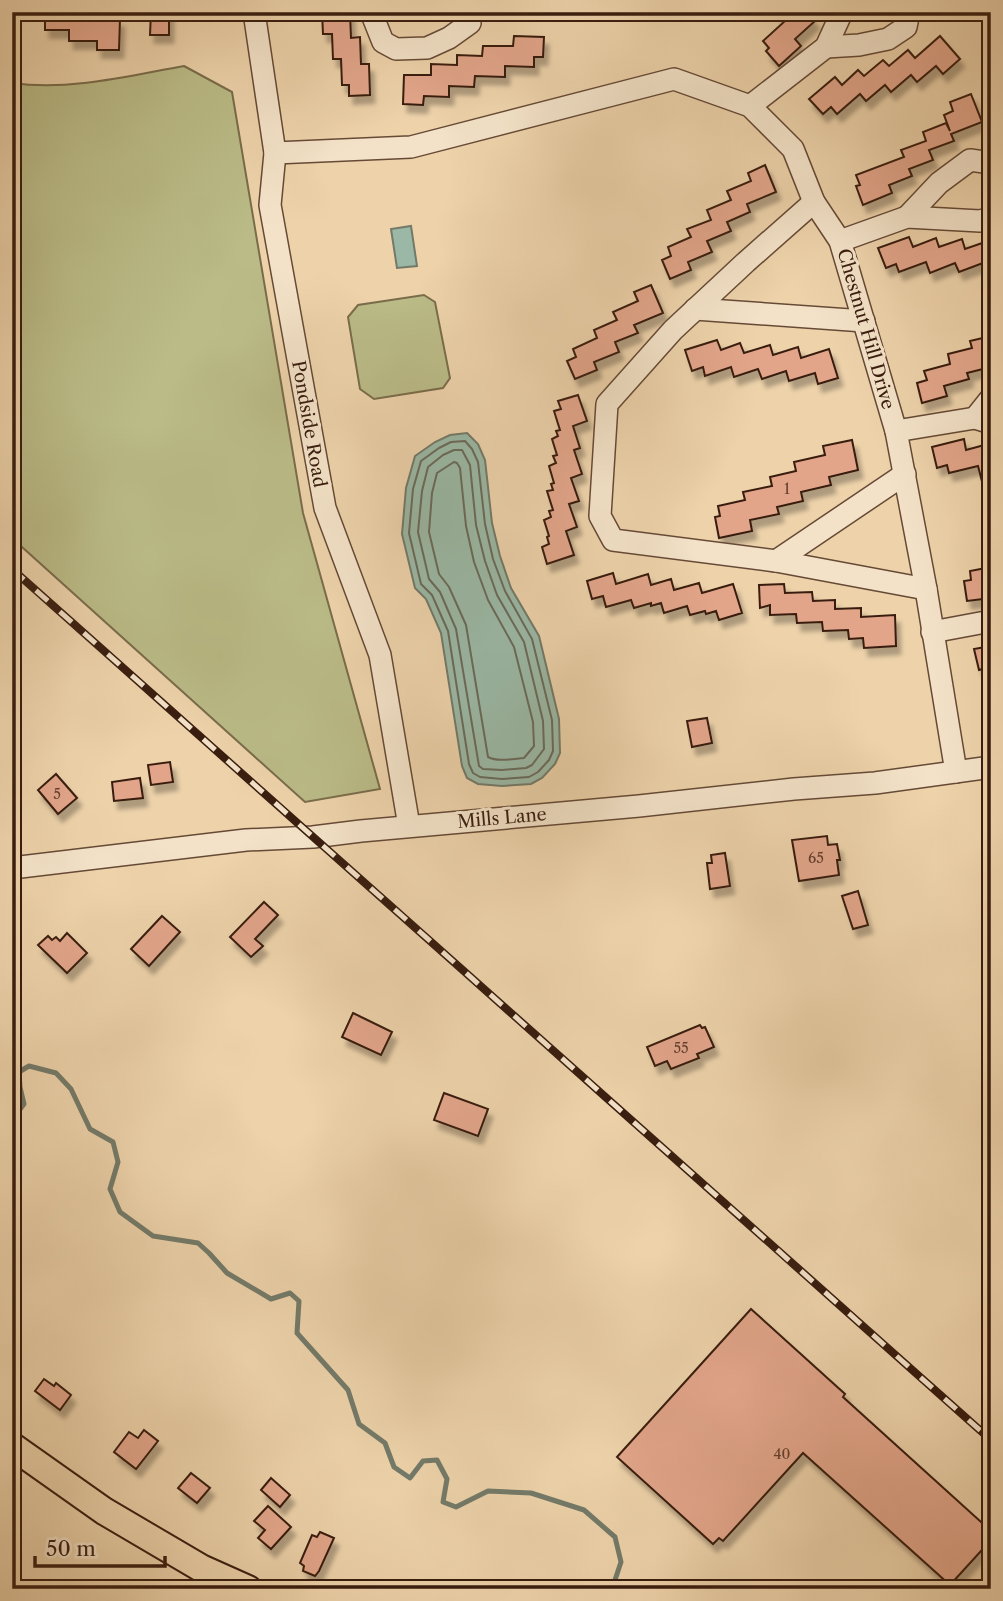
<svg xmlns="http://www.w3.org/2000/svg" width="1003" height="1601" viewBox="0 0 1003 1601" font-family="'Libre Caslon Text',serif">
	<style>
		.green { fill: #babb87; stroke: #7a6c4b; stroke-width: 2 }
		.water { fill: #9ab8a5; stroke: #737a69; stroke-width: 2 }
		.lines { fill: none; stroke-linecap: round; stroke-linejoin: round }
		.shore { stroke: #6a6a5a; stroke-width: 2 }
		.stream { stroke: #737a69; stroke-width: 5 }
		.building { fill: #e2a58a; stroke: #391d0f; stroke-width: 2; filter: url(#shadow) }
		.minor-casing { stroke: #664a36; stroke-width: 24 }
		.major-casing { stroke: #391d0f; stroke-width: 30 }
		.minor { stroke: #f3e2c8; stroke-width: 21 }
		.major { stroke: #edd2aa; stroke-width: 26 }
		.rail-casing { stroke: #391d0f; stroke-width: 8 }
		.rail { stroke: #f3e2c8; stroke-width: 5; stroke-dasharray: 16; stroke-linecap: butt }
		.labels { text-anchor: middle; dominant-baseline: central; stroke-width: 6; stroke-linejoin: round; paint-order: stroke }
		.number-label { font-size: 14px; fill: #633f2e }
		.street-label { font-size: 18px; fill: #391d0f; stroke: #f3e2c8 }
	</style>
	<defs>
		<filter id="shadow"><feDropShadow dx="4.5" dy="8" stdDeviation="2" flood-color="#0004"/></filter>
	</defs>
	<rect width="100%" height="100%" fill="#edd2aa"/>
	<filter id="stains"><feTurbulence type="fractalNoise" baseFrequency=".00286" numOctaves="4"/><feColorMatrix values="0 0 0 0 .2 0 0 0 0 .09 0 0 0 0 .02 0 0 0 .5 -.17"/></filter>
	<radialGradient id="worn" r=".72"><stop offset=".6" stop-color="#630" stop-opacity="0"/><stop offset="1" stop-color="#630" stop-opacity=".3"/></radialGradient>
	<g class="green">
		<path d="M184,66l48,26 71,421 77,276 -75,13 -293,-264v-455c58,8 116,-7 172,-17z"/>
		<path d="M424,295l11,7 15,76 -7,10 -69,11 -14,-10 -12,-72 10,-12z"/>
	</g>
	<g class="water">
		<path d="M411,226l6,40 -20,2 -6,-39z"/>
		<path d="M467,433l11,11 7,16 7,63 8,33 11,32 28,48 20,83 1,34 -5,11 -13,14 -11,6 -29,2 -24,-2 -11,-6 -5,-12 -21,-133 -15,-34 -11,-11 -13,-54 4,-46 9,-32 20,-14 15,-7z"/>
	</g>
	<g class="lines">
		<g class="shore">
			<path d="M465,441l7,8 6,13 7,62 8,35 12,32 27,48 20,81 1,31 -4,9 -11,12 -9,5 -27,2 -22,-2 -7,-4 -4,-9 -21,-133 -16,-36 -11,-11 -12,-51 4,-44 8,-28 18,-13 12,-6z"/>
			<path d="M454,450h8l8,15 6,60 9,36 12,34 27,47 19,79 1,28 -12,16 -6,3 -24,2 -19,-1 -4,-3 -23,-137 -16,-37 -11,-13 -11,-47 4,-41 6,-24 15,-12z"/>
			<path d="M454,462l3,1 3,5 6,58 8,36 14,38 26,47 19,75 1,24 -10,12c-12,1 -26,4 -36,-1l-22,-132 -17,-38 -10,-13 -10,-42 3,-39 5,-20z"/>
		</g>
		<path class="stream" d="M12,1114l6,-2 6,-8 -4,-17 -1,-15 10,-6 27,7 15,16 19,40 23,13 5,20 -8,27 10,23 33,24 45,7 11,10 18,20 44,26 19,-6 9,8 -2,32 51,57 11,34 26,19 9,24 16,11 13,-17 14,-1 10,19 -4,23 13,5 32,-16 43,2 53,17 31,27 6,25 -9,27"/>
	</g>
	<g class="building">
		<path d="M45,12h43v7h32l-1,31h-22v-9h-28v-11h-24z"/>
		<path d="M151,12h18v23h-19z"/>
		<path d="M322,12l28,1 1,25 9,-1 1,27h8l1,31 -21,1v-11h-7l-1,-26h-8l-1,-25h-9z"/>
		<path d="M777,12h30l8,9 -20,18 6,7 -22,20 -13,-15 3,-3 -6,-7 22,-20z"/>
		<path d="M514,36l30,1 -1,20h-9v10l-29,-1v11l-30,-1 -1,11 -25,-1v11l-25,-1 -1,9 -20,-1 1,-29h27v-11l26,1v-10l25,1 1,-10h30z"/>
		<path d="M940,36l20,23 -17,15 -7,-8 -19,16 -6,-7 -20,17 -6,-7 -19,16 -6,-7 -23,20 -6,-7 -8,7 -14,-15 26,-22 7,8 16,-15 6,6 19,-16 6,6 19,-16 7,8z"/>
		<path d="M971,94l11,28 -31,12 3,7 -25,9 4,10 -24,9 3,7 -23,9 3,8 -29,12 -7,-19 4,-1 -4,-10 48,-18 -3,-7 25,-9 -3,-9 23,-9 4,8 -6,-16 9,-4 -3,-9z"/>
		<path d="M765,165l11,27 -29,12 3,8 -23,10 4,9 -24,10 5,11 -24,10 3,8 -21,9 -8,-19 9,-4 -3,-9 23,-10 -4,-8 24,-9 -4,-10 24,-10 -4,-9 24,-10 -3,-8z"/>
		<path d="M909,237l4,10 23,-9 3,9 23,-8 3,10 26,-9v20l-32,12 -4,-9 -25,10 -4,-11 -27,10 -3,-8 -10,4 -8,-20z"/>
		<path d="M651,285l12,28 -29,12 4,8 -23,9 4,10 -25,10 3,8 -22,9 -8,-18 9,-4 -3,-8 24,-11 -3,-8 23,-10 -4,-8 25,-11 -4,-9z"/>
		<path d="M991,336v31l-24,6 2,6 -25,7 3,10 -25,7 -5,-20 10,-3 -3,-9 26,-7 -2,-10 24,-6 -2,-7z"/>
		<path d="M717,340l4,10 19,-7 4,10 26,-8 3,10 25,-8 3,11 28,-9 9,29 -20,6 -3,-11 -26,8 -3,-10 -24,8 -4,-10 -24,8 -3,-10 -26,9 -2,-9 -11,4 -7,-21z"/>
		<path d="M578,395l9,26 -14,5 7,22 -6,2 8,24 -11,4 8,23 -10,3 8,23 -11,4 8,24 -27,9 -5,-17 7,-3 -2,-7 2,-1 -5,-16 7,-3 -2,-6 4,-1 -6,-19 6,-1 -2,-6 3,-1 -5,-17 7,-3 -3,-7 4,-1 -5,-16 6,-3 -2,-5 4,-1 -6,-19 7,-2 -3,-8z"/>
		<path d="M964,439l2,11 22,-6 3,11v42h-5l-8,-31 -29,7 -2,-8 -10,3 -5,-21z"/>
		<path d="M852,440l6,30 -29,7 2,8 -30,7 2,9 -26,6 2,7 -29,6 2,11 -33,7 -4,-21 5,-1 -2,-10 27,-6 -2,-8 29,-6 -2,-9 26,-6 -2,-9 31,-7 -2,-9z"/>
		<path d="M991,567v31l-24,3 -3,-20 7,-1 -1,-9z"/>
		<path d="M613,573l3,11 32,-10 3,11 20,-6 3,11 25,-7 3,10 31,-9 9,29 -23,7 -3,-9 -10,3 -1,-3 -15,4 -3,-9 -23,7 -3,-10 -10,3v-3l-17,5 -3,-8 -25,7 -3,-11 -11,3 -5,-18z"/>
		<path d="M784,584l1,9 27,-1 1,9 22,-1v9l26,-1v9l34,-2 1,31 -32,2 -1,-10 -14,1 -1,-9 -25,1 -1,-9 -25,1 -1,-9 -26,1v-10l-10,3 -1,-23z"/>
		<path d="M991,646v21l-12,3 -5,-21z"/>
		<path d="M707,718l5,25 -20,4 -5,-26z"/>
		<path d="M170,762l3,20 -22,3 -3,-20z"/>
		<path d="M56,774l21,24 -19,16 -20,-24z"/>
		<path d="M140,778l3,20 -29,3 -2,-19z"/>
		<path d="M827,836l1,9 9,-1 3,16h-3l2,15 -40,6 -7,-41z"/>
		<path d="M725,853l5,33 -20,3 -3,-26h5l-1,-8z"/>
		<path d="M858,891l10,34 -15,4 -11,-33z"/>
		<path d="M264,902l14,13 -23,24 8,7 -12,11 -21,-20z"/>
		<path d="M162,916l18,16 -31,34 -18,-17z"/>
		<path d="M67,933l20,20 -20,20 -29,-28 10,-9 4,4 4,-3 4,4z"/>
		<path d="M353,1013l39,19 -11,23 -39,-18z"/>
		<path d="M700,1025l2,3 3,-1 9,20 -17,7 2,4 -28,11 -4,-8 -12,5 -8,-19z"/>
		<path d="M444,1093l44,16 -10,27 -44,-16z"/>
		<path d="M751,1309l94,85 -2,3 148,134v9l-41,45 -147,-132 -80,88 -4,-3 -6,6 -96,-87z"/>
		<path d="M44,1379l10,7 2,-3 15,12 -11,15 -25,-19z"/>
		<path d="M144,1430l14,11 -22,28 -22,-17 15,-20 9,6z"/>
		<path d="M191,1473l19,15 -13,15 -19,-15z"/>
		<path d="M271,1478l19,17 -10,12 -19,-17z"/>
		<path d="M268,1506l23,21 -20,22 -13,-11 7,-8 -11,-9z"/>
		<path d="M320,1532l14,6 -15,33 -4,5 -12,-5 1,-5 -4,-3 12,-28 5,2z"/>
	</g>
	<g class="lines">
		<g class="minor-casing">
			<g id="minor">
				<path d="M254,12l21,141 -5,52 55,303 55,147 29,171"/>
				<path d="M371,12l12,30 13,7 31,-1 22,-10 21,-15 -5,-11"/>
				<path d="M826,47l33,-2 29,-6 18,-12 3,-15"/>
				<path d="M750,106l76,-59 16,-35"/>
				<path d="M275,153l136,-6 263,-68 76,27 43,43 21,53 26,39 56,190 30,158 30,183"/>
				<path d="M814,202l-68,60 -73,68 -66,74 -7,112 13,24 163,21 150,28"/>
				<path d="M907,217l32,-34 31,-23 21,3"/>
				<path d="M840,241l67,-24 73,4 11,-3"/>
				<path d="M695,309l169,12"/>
				<path d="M975,418l16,-20"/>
				<path d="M896,431l79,-13 16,5"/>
				<path d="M776,561l129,-87"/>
				<path d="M932,632l59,-11"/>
				<path d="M12,868l234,-28 67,-3 48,-6 278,-25 155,-17 81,-6 116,-16"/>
			</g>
		</g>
		<g class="major-casing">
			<path id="major" d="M12,1446l92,65 97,57 47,21"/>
		</g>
		<use href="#minor" class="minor"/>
		<use href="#major" class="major"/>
		<g class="rail-casing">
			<path id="rail" d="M12,569l979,871"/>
		</g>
		<use href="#rail" class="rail"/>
	</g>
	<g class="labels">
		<g class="number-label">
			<text x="787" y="489">1</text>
			<text x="57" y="794">5</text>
			<text x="816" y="858">65</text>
			<text x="681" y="1048">55</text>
			<text x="782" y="1454">40</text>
		</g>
		<g class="street-label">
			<text transform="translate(866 329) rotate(74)">Chestnut Hill Drive</text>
			<text transform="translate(309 424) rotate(80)">Pondside Road</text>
			<text transform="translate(502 818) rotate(-5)">Mills Lane</text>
		</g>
	</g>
	<rect width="1003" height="1601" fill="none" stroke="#edd2aa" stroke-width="42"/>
	<rect x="14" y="14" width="975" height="1573" fill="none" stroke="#391d0f" stroke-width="3.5"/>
	<rect x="21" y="21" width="961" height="1559" fill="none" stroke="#391d0f" stroke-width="2"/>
	<path d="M35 1556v10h130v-10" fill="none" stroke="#391d0f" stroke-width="3.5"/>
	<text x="46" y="1556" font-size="21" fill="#391d0f" stroke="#f3e2c8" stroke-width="5" paint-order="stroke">50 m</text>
	<rect width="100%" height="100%" filter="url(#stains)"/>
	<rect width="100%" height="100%" fill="url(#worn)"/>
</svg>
